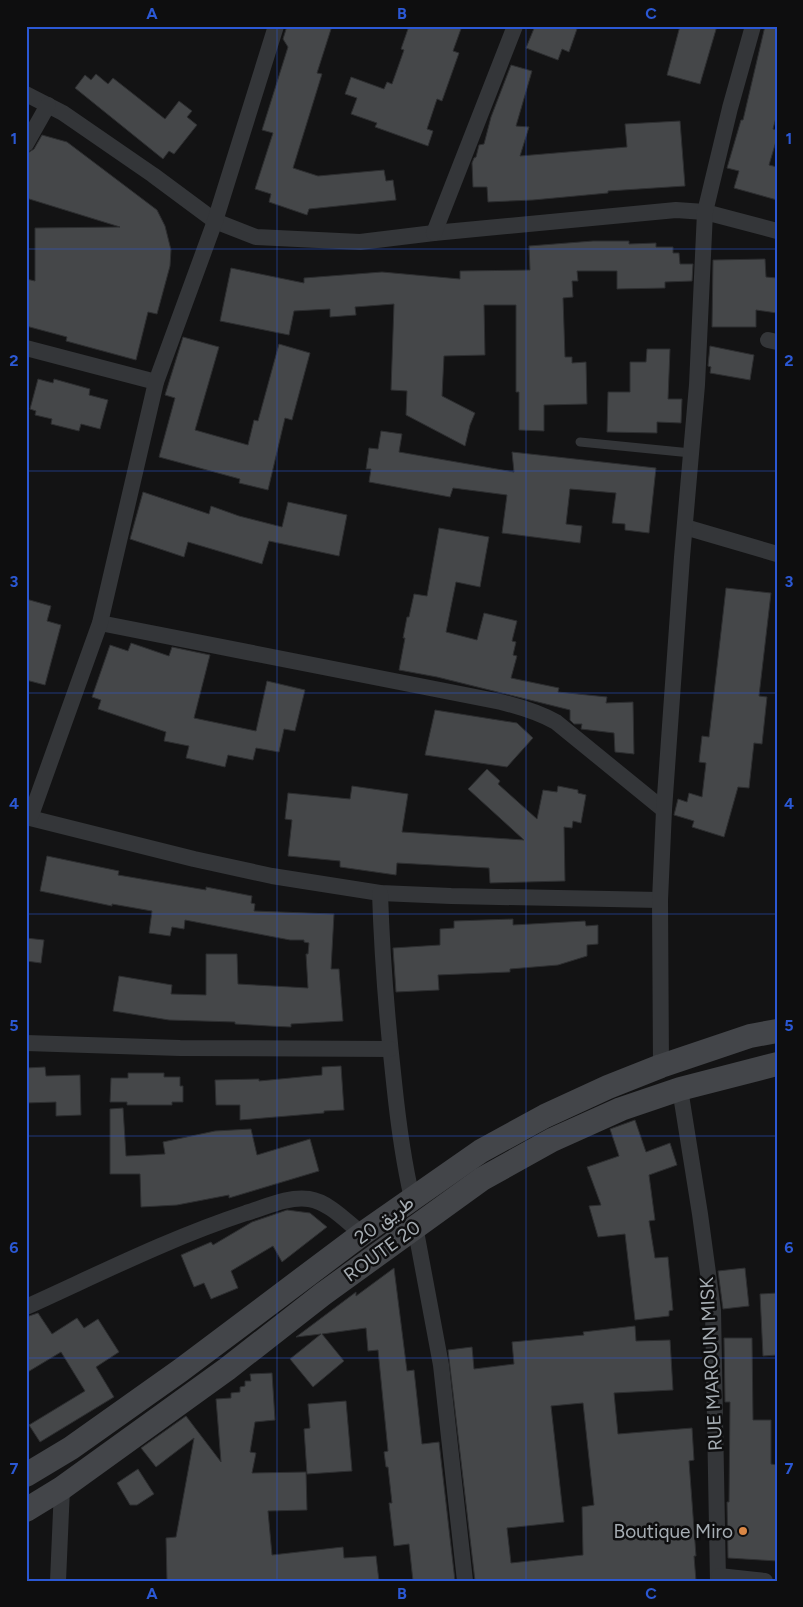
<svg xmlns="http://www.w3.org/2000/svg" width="803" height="1607" viewBox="0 0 803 1607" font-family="Figtree,Vazirmatn,sans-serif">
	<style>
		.building { fill: #454749; stroke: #2d2e30; fill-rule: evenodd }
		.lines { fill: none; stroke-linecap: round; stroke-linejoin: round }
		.lane { stroke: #343639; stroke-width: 9 }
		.street { stroke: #343639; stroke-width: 16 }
		.secondary { stroke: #434549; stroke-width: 24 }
		.grid { fill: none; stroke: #2b58d4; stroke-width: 1; stroke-opacity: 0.55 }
		.poi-dot { fill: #da8745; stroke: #0e0e0f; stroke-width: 2 }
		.labels { text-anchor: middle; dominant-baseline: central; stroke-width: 5; stroke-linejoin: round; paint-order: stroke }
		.street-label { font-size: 19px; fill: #a6adb3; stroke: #0e0e0f }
		.poi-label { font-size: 19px; fill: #a6adb3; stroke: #0e0e0f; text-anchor: end }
		.neatline { fill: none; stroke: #2b58d4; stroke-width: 2 }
		.grid-label { font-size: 16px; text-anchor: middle; font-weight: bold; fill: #2b58d4 }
	</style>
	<rect width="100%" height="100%" fill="#131314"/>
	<g class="building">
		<path d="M287,26h45l-15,47 5,1 -29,94 25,8 66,-6 2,11 7,-1 3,20 -87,9 -2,6 -38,-13 2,-8 -16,-5 18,-56 -11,-3 26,-83 -5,-8z"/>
		<path d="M409,26h53l-9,25 6,2 -17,48 -5,-2 -10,30 6,2 -5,15 -53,-19 2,-4 -26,-9 6,-16 -12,-4 6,-17 33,12 3,-7 5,2 12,-34 -3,-1z"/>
		<path d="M535,26h43l-9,26 -7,-3 -4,11 -32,-12z"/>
		<path d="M680,26h37l-17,58 -33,-9z"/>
		<path d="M765,26h12v88l-4,15 4,1v8l-8,27 8,2v33l-43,-12 5,-17 -12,-3 14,-48h2z"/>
		<path d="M511,65l21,6 -16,55 13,1 -9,29 107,-9 -2,-23 55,-3 5,65 -77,5v2l-75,7 -45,2 -1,-15h-14l-1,-24 2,-5 2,-1 3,-12 5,-1 7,-27z"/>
		<path d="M96,74l12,10 5,-6 52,41 14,-18 13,10 -5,6 10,8 -23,29 -5,-3 -6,8 -88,-71 10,-13 6,5z"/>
		<path d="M42,135l25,7 90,68 8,16 6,24 -1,16 -13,48 -9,-2 -12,48 -70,-19 1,-4 -41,-11v-47l9,2v-53l85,-1 -94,-29v-44l8,-5z"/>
		<path d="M593,241h36v3l27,-1v4h17v6h6l1,11h13l-1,17 -27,1v6l-48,1v-18h-40l1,10h-6l1,16 -10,1 2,59h7v6l14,-1 1,42 -43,1v26l-25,-1v-38h-3v-87h-32l1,50 -41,1 -2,40 33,17 -5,12 -5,21 -59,-31 1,-24 -16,-1 3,-86 -39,3 1,8 -26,2v-8l-36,2 -5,24 -69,-14 11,-53 73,15v-5l78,-6 78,7v-8l70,-1 -1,-24z"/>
		<path d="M765,259l1,18 11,1v35l-21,-3v17h-44l1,-67z"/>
		<path d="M183,337l36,10 -24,83 53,15 6,-25 4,1 21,-77 31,9 -18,67 -7,-2 -17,72 -29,-7 1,-4 -81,-22 16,-59 -10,-3z"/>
		<path d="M710,346l44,9 -4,25 -40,-7 1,-6 -3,-1z"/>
		<path d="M647,349h23l-2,50h14l-1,24 -24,-1v11l-50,-1 1,-40h22v-30h16z"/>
		<path d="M38,379l15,4 1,-4 36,10 -1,6 19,5 -8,29 -19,-5 -2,7 -28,-7 1,-5 -17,-4 1,-4 -6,-2z"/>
		<path d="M381,431l21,3 -3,18 115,20 -2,-20 144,16 -7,65 -24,-3v-6l-13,-1 4,-30 -46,-4 -4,35 16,2 -2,17 -78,-10 5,-38 -54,-7 -3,9 -81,-15 2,-13h-5l3,-21 9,1z"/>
		<path d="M143,492l66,22 2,-8 28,10 43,11 6,-25 59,13 -8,41 -70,-15 -7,23 -74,-22 -4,15 -54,-18z"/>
		<path d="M439,528l50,9 -9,50 -24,-5 -10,50 31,8 7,-27 33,8 -5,20 4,1 -3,13 4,1 -6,22 48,10 -1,4 49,5 -1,6 27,-1 1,52 -19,-2 -1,-19 -33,-4 1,-5h-8l-4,-4v-10l-133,-33 -38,-7 6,-32h-2l4,-21h2l5,-23 13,2z"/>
		<path d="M726,588l45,5 -12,103 8,1 -5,47 -8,-1 -5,45 -11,-1 -14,50 -32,-10 2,-6 -20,-6 4,-16 9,3 2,-9 13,4 4,-34 -7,-1 3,-26 7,1z"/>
		<path d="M26,599l25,7 -4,15 14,4 -16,60 -19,-5z"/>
		<path d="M131,643l38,13 3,-9 38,8 -16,63 62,13 11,-50 38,9 -10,41 -11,-2 -5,23 -23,-4 -3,12 -25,-5 -3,12 -39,-9 3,-12 -25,-5 2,-9 -68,-23 3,-9 -9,-3 18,-52 18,6z"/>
		<path d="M435,710l82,13 16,15 -26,29 -82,-12z"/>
		<path d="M487,769l13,12 -2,3 39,35 6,-29 14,2 1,-6 20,4v3l8,2 -5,28 -8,-2 -1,7 -8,-1 1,54 -75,2 -1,-15 -92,-5 -1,12 -56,-8v-6l-52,-5 4,-36 -7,-1 3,-26 62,6 2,-13 56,8 -6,38 122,8 -56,-51z"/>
		<path d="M47,856l72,15 -1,4 88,15v-3l46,9 -1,7 4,1 -1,7 80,3 -3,55h8l4,52 -52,3v3l-22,-1 -34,-2v-2l-66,-2 -56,-9 6,-35 53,9 -1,9 35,1v-41h31l1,30 70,4 -2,-34h2l1,-11 -5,-1v-2h-14l-105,-20 -1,9 -12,-2 -2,9 -21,-3 3,-22 -40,-7v2l-72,-15z"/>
		<path d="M513,919v6l72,-4 1,5 12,-1v19l-11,1v11l-29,9 -48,4v3l-72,3 1,15 -43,2 -3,-44 47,-3v-16l14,-1v-7z"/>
		<path d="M26,938l18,2 -3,23 -15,-2z"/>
		<path d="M341,1066l3,44 -20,1v2l-84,7v-15h-24l-1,-25 44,-1v2l63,-6v-8z"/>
		<path d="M45,1067l1,9 34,-1 1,40 -25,1v-14l-30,1v-35z"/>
		<path d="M128,1073h36v4h16v9h3v16h-11v3h-45v-3h-17l1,-24h17z"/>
		<path d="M123,1108l3,48 39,-2 -2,-12 52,-11 36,-2 6,26 53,-16 9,32 -90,27v-3l-52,10 -36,2 -1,-33h-30v-65z"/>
		<path d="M635,1120l11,32 24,-9 7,22 -28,10 6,45 -6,1 6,37 13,-1 5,53 -4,1v5l-34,4 -10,-86 -27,3 -9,-31 12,-1 -14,-38 32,-11 -9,-27z"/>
		<path d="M287,1210l23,3 17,14 -45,35 -9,-16 -42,25 7,17 -27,11 -7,-16 -10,4 -13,-32 30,-13 2,3 39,-23z"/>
		<path d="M394,1268l13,103 7,-1 8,74 17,-2 16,139h-42l-4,-37 -15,2 -5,-43h3l-4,-36h-2l-2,-15 4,-1 -10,-101 -10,1 -2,-23 -44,6 22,27 -31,26 -23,-28 31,-25 -25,3 60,-45v4z"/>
		<path d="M745,1268l4,38 -26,3 -5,-38z"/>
		<path d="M777,1293v62l-14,1 -3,-62z"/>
		<path d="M38,1313l14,21 25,-16 7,10 14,-9 21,33 -23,15 18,30 -74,45 -11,-17 56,-34 -24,-39 -35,21v-56z"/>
		<path d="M635,1326l1,15 34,-1 3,50 -59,3 4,41 74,-6 2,32 -5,1 7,95h-2l2,25h-221l-27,-231 24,-3 2,22 40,-5 -2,-22 72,-7 -1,-3zM583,1403l11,102 -12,2 1,48 -72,8 -4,-35 57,-6 -13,-116z"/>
		<path d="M724,1338h28l1,82h18v44l6,1v96l-49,-3 -1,-56h2l1,-100h-5z"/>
		<path d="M272,1373l3,47 -20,2 -5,30 6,1 -4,20 54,-1 1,38 -39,1 4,44 71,-8 1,11 32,-2 3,25h-212l-1,-43 10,-1 18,-99 -38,29 -15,-19 45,-32 35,46 -5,-63 15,-1v-5l9,-1v-5l5,-1v-5h6l-1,-7z"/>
		<path d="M346,1401l6,70 -45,3 -3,-45 6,-1 -2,-24z"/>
		<path d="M138,1469l16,25 -17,11h-7l-13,-22z"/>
	</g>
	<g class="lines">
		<path class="lane" d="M580,442l111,11"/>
		<g class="street">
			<path d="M26,94l37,19 90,62 62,46 41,16 104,5 74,-9 242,-23 29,2 72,19"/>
			<path d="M26,144l22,-39"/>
			<path d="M434,233l81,-207"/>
			<path d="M768,340l9,2"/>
			<path d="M26,348l130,34"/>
			<path d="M685,527l92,27"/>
			<path d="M100,623l401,79c20,5 37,10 55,20l108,88"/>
			<path d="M26,817l168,42 78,17 108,17 71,3 209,4"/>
			<path d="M30,818l70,-195 56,-241 59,-161 61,-195"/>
			<path d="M380,893c2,63 7,126 14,189 4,39 9,78 18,116"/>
			<path d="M26,1043l154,5 210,1"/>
			<path d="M661,1066l-1,-166 4,-90 18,-253 15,-172 8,-173 25,-104 23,-82"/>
			<path d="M680,1089l20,125 13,96 5,271"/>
			<path d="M415,1226l26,139 24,216"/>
			<path d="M26,1307c73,-33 144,-69 220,-94 20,-6 42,-17 63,-14 20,3 38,23 53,35"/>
			<path d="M719,1576l46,5"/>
			<path d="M58,1581l4,-93"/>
		</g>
		<g class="secondary">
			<path d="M26,1475l45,-27 110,-78 181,-136 119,-83 64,-35 63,-29 53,-21 89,-30 27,-5"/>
			<path d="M26,1510l36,-22 165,-119 96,-75 159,-115 70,-39 69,-31 59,-20 97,-25"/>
		</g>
	</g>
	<path class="grid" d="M277,26v1555M526,26v1555M26,249h751M26,471h751M26,693h751M26,914h751M26,1136h751M26,1358h751"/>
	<circle class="poi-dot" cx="743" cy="1531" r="5"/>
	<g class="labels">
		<g class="street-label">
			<text transform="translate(384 1220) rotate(-36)">طريق 20</text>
			<text transform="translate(382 1251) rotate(-36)">ROUTE 20</text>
			<text transform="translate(711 1364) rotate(-93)">RUE MAROUN MISK</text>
		</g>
		<g class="poi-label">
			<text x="733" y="1531">Boutique Miro</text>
		</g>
	</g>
	<rect width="803" height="1607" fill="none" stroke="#0e0e0f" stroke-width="55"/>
	<rect x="28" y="28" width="748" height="1552" class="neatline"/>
	<g class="grid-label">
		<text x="152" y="19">A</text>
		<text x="402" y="19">B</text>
		<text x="651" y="19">C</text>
		<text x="14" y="144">1</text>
		<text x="789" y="144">1</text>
		<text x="14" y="366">2</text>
		<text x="789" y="366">2</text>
		<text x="14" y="587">3</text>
		<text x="789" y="587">3</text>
		<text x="14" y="809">4</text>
		<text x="789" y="809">4</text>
		<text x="14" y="1031">5</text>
		<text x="789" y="1031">5</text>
		<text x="14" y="1253">6</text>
		<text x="789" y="1253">6</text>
		<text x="14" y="1474">7</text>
		<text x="789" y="1474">7</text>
		<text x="152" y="1599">A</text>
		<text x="402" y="1599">B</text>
		<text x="651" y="1599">C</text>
	</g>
</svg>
